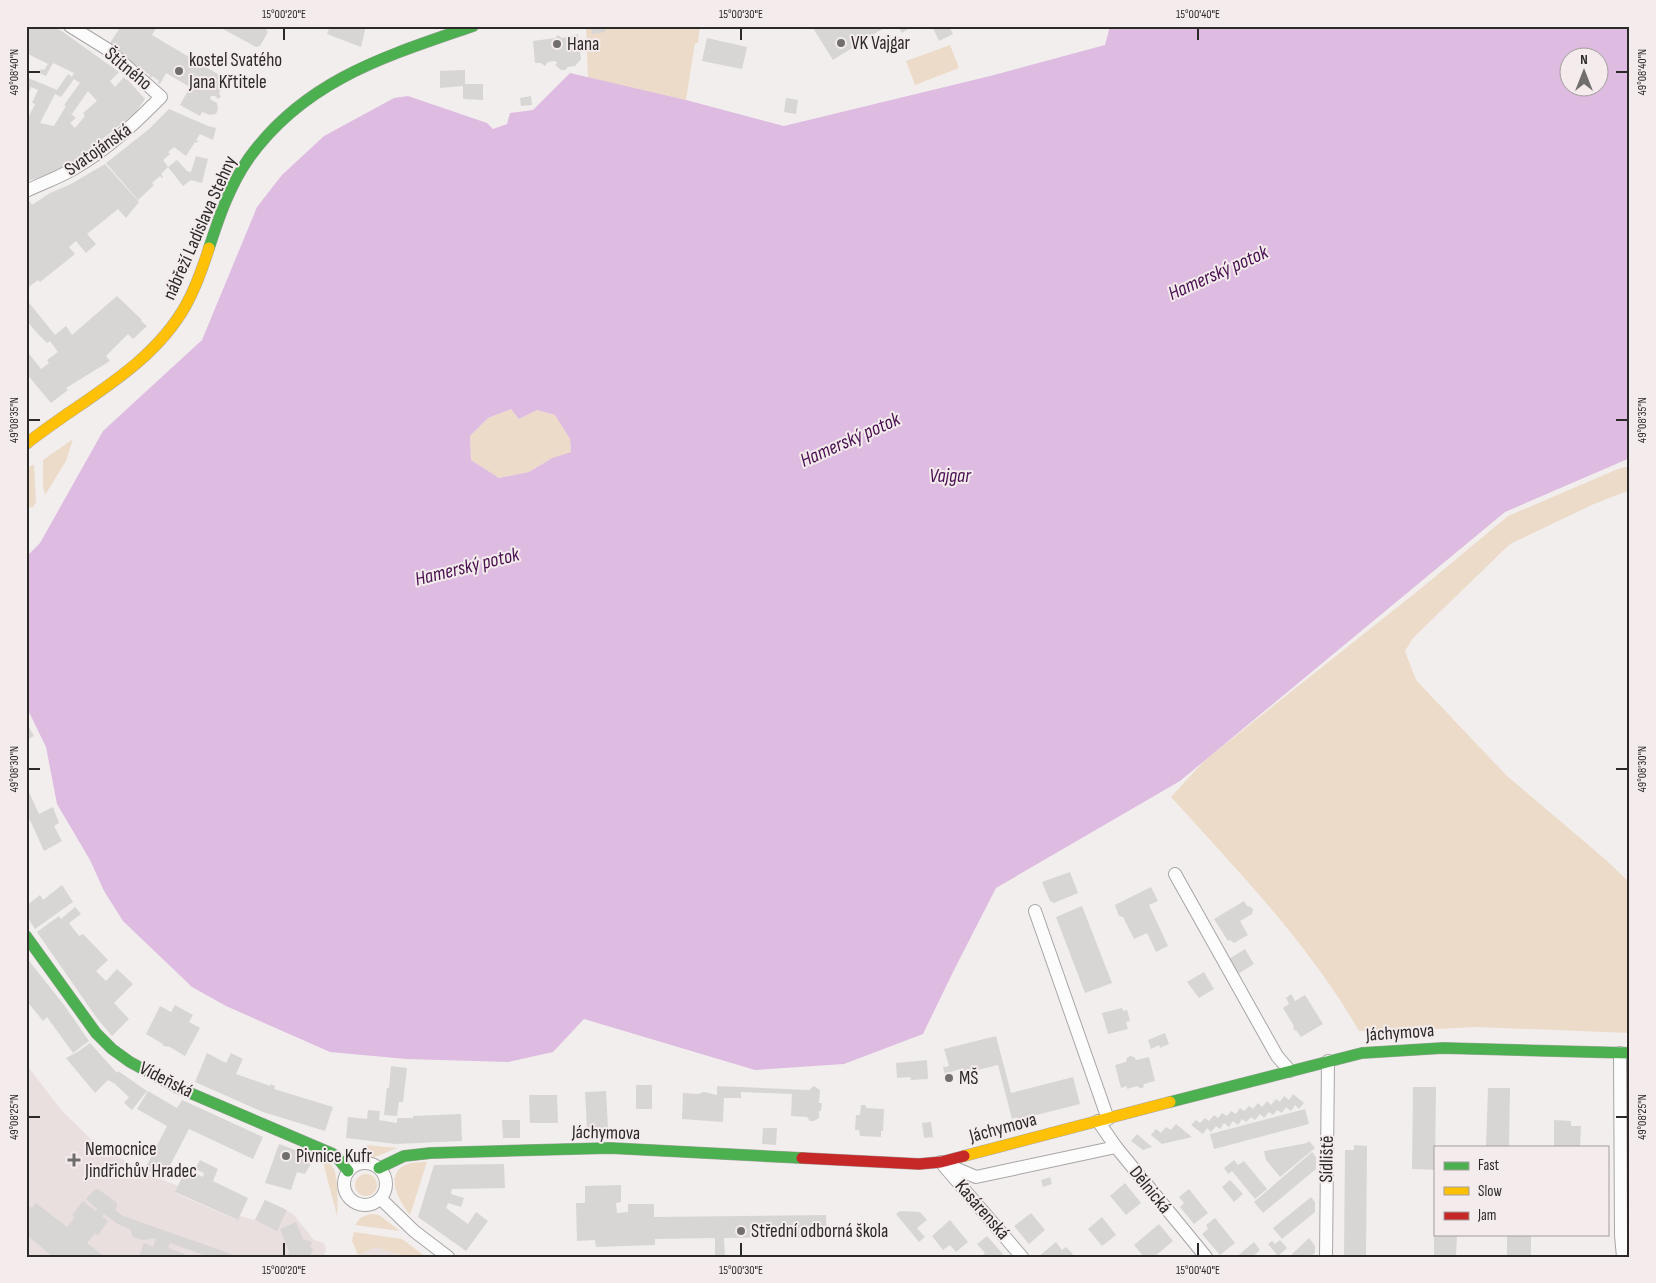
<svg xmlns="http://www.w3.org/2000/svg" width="1656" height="1283" viewBox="0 0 1656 1283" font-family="'Sofia Sans Condensed',sans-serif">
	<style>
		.built { fill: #eadfdf }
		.green { fill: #ecdbc8 }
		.water { fill: #debce1; fill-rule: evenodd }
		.building { fill: #d8d5d5; fill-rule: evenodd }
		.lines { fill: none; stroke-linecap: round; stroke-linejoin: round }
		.street-casing { stroke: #a8a5a5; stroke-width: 14 }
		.fast-casing { stroke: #a8a5a5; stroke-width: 12 }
		.slow-casing { stroke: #a8a5a5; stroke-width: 12 }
		.jam-casing { stroke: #a8a5a5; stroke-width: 12 }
		.street { stroke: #fdfcfc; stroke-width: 12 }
		.fast { stroke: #4caf50; stroke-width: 11 }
		.slow { stroke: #ffc107; stroke-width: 11 }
		.jam { stroke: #c62828; stroke-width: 11 }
		.ticks { fill: none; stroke: #2c2929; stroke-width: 2 }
		.poi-dot { fill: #716e6e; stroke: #f4ecec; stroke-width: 2 }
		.labels { text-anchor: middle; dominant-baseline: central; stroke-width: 4; stroke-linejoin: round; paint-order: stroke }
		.poi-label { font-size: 19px; fill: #2c2929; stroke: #f4ecec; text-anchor: start }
		.street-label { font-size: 19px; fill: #2c2929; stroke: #f4ecec }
		.water-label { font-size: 20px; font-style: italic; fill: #490f51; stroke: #f4ecec }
		.neatline { fill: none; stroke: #2c2929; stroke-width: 2 }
		.ticks-label { font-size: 12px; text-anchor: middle; fill: #2c2929 }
	</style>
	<rect width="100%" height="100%" fill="#f2eeee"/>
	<g class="built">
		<path d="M26,1064l36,47 35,34 51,29 30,12 -3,7 62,27 3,-4 15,4 10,-20 28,14 21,26 10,3 2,6 -2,7 2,1h-300z"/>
		<path d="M376,1247l31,10h-54z"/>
	</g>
	<g class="green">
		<path d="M586,26h114l-2,17h-3l-9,57 -98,-22z"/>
		<path d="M950,45l9,23 -44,17 -9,-24z"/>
		<path d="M511,409l8,10 18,-9 18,5 15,24 1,13 -19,6 -23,14 -30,6 -28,-18 -1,-24 18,-18z"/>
		<path d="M73,439l-7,22 -21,34 -2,-9v-26z"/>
		<path d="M32,465h2l2,37 -3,5 -7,1v-39z"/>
		<path d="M1630,466v24l-36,14 -84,40 -97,94 -8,13 11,29 90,95 100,85 24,23v150l-154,-6 -78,4h-39c-50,-87 -121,-160 -188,-234l33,-36 220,-175 84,-70 110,-47z"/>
		<rect x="1628" y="1086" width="2" height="171"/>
		<path d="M367,1145l30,3 -22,9 -11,-2z"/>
		<path d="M322,1158c5,3 9,6 12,11 4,9 4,37 3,47z"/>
		<path d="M427,1162l-17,53c-11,-14 -29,-44 1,-52 5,-1 11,-1 16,-1z"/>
		<circle cx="366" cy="1185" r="11"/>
		<path d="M370,1214l9,1 21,16 -45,-6 5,-7z"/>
		<path d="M354,1232l48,7 24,18h-19l-31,-10 -18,8 -6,-14z"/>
	</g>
	<path class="water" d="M1110,26h520v432l-125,54 -325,269 -184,107 -42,82 -31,64 -79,30 -89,6 -171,-51 -31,33 -45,10 -102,-3 -76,-7 -104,-46 -34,-19 -69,-66 -19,-30 -14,-31 -33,-56 -11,-57 -20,-41v-149l14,-14 63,-112 99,-91 55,-133 25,-32 42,-39 70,-38 14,-2 79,27 6,6 14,-5 3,-11 23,-3 37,-37 116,27 98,26 206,-50 115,-31zM1568,58h30v30h-30zM511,409l8,10 18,-9 18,5 15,24 1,13 -19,6 -23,14 -30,6 -28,-18 -1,-24 18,-18z"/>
	<g class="building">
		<path d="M26,26h26l11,6 56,40 -9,9 5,6 9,-10 2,3 1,-1 18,20 -10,14 -64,51 -15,10 -30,7v-59l9,-18 -3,-1 6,-13 -7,-3 -5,13v-23l31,13 11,-16 4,3 2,-4 -21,-10 -7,13 -7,-3 2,-4 3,1 4,-6 -22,-11zM74,79l6,4 -16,22 2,1 -12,20 -14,-3 15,-29 6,3zM88,91l9,10 -14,12 2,3 -10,12 -5,-5 6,-5 -8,-7 4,3z"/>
		<path d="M121,26h36l-5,9 69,41 1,5 5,1v4h-5l-3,7 2,4 -3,2 -3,-3h-4l-1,3 7,4 1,6 -2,5 -6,1 -8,-3 -2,4 -20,-11 10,-18 -24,-14 -6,11 -3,-1 2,-2 -7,-5 -1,2 -2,-1 1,-2 -6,-4 -1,1 -2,-1 1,-1 -6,-5 -3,1 1,-2 -26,-18z"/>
		<path d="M222,26h42l4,6 -8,14 -4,1 -35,-19z"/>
		<path d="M330,26h36l-5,21 -34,-13z"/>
		<path d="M591,26h13l1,6 -13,2z"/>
		<path d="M816,26h71l-54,34 -20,-32z"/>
		<path d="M898,26h15l-11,7z"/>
		<path d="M932,26h17l4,8 -14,7z"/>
		<path d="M578,34l3,25 -6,7 -7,1 -3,3h-4l-6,-5 2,-2 -2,-2 -7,1 -3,4 -4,-3h-6l-2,-22 22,-3 3,-3 4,3z"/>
		<path d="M707,38l40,9 -5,22 -40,-8z"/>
		<path d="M465,70v14h18v16l-20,-1v-13l-23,2v-17z"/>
		<path d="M531,96l1,9 -11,1 -1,-8z"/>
		<path d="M786,98l12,2 -2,14 -12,-2z"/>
		<path d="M169,109l39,17 8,2 -3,12 -13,-6 -4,6 2,1 -1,2 -2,-1 -9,14 -12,-9 -6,5 2,2 -7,6 5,7 -7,7 2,3 -1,1 -2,-2 -8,7 2,2 -16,15 -32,-37 42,-33z"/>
		<path d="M196,156l12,3 -6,24 -11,-3 -8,6 -15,-19 9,-7 10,11 4,1z"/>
		<path d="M105,164l34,38 -13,16 -8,-9 -31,25 9,10 -10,9 -10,-12 -7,6 6,7 -35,28 -2,-2 -12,9v-89l2,-1 4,6 18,-12 21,-9z"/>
		<path d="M117,296l25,24 -1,1 6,5 -14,13 -5,-5 -22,22 4,5 -44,27 2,2 -17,13 -25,-30v-23l15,19 8,-6 -2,-3 11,-8 -8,-11 -3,2 -10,-10 -11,-13v-21l29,36 11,-9 6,9z"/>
		<path d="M26,722l8,14 -8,4z"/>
		<path d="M28,790l11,24 14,-7 6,16 -5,3 8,15 -18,10 -14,-31 -4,2v-30z"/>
		<path d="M1070,872l8,21 -24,10 -4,-2 -8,-19z"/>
		<path d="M62,885l11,17 -38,27 -9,-14v-9l14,-11 3,5z"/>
		<path d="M1151,887l7,14 -9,4 19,41 -12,6 -9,-19 -13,6 -11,-22 -4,-1 -4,-11z"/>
		<path d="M1244,901l3,5 4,1 2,3 -1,4 -12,7 8,14 -14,8 -4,-3 -2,1 -14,-22z"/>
		<path d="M1082,906l30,77 -27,10 -29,-76z"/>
		<path d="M75,907l6,7 -12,9 10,13 4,-2 25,26 -12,11 10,10 11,-12 16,15 -19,19 15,16 -17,17 -16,-19 -59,-85 22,-16 2,3z"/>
		<path d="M1245,949l9,15 -16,10 -9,-15z"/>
		<path d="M26,957l38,48 25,36 -16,12 -26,-36 -4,4 -17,-21z"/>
		<path d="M1204,972l10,17 -15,9 -12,-16z"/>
		<path d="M1291,994l4,7 10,-6 18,29 -22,13 -5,-7 -1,1 -2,-4 1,-1 -11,-18 6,-4 -3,-6z"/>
		<path d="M175,1005l18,10 -4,7 11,6 -15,28 -17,-10 -1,1 -5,-2 1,-1 -17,-10 14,-28 11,6z"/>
		<path d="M1122,1008l1,3 4,-1 3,11 -4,1 2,7 -20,5 -6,-21z"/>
		<path d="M1165,1033l4,11 -9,4 -1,-3 -8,4 -3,-9z"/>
		<path d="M996,1036l15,57 62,-16 7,27 -63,16v-3l-5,2 -14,-54 -33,8 -2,-5 -12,4 2,6 -7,2 -3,-13 6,-1 -5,-17z"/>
		<path d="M90,1043l27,30 1,-2 29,20 -15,19 -8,-7 5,-6 -14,-13 -7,-4 -13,13 -29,-35 13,-7z"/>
		<path d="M207,1053l19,10 5,-10 12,6 -7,15 34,12 1,-2 4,2 -1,3 59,18 -8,24 -62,-19 -68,-30z"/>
		<path d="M1130,1056l4,1 2,3 13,-3 6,24 -11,3 -1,4h-3l-3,-2 -10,3v-3l-6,2 -6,-23 11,-3 1,-4z"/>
		<path d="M927,1060l1,19 -17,1 -1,-3 -13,1 -1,-15z"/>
		<path d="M391,1066l16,2 -4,34h-4l-2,14 -13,-1 3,-27h2z"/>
		<rect x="636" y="1085" width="16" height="24"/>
		<path d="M717,1086l92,4 5,-4 6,4 -1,13h3l-1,8h-2v7l-5,3h-4l-3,-4 -16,-1 1,-22 -51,-2v6h-17l-1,24 -41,-3 1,-26 15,1 6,-2 13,3z"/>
		<path d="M1413,1087h23l-1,83 -23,-1z"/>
		<path d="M1488,1088h22l-1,59h-23z"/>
		<path d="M148,1091l29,17 5,-8 81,37 -10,22 -64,-30 -26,50 -18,-10 22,-43 -30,-17z"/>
		<path d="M606,1091l2,37 -21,1 -2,-37z"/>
		<path d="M1293,1094l11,9 -5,6 -4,-4 -4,6 -5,-4 -4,6 -5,-3 -4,5 -4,-3 -5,6 -4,-4 -5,6 -4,-3 -5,5 -4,-3 -4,6 -5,-4 -4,6 -5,-4 -4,6 -4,-3 -5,6 -4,-4 -4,6 -12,-9 5,-5 4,3 5,-5 4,3 5,-6 4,3 4,-5 5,3 4,-5 5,3 4,-6 4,3 5,-5 4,3 5,-6 4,4 5,-6 4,4 5,-6 4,3 4,-6 5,4z"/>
		<path d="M529,1095h28l1,28h-28z"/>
		<path d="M861,1105h5v3l18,1 -1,22h-2v6l-21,-1 -1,-6h-4l1,-15h4z"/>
		<path d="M1305,1109l4,15 -95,25 -4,-15z"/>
		<path d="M368,1110l12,1 -1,9 18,3v-5h16v-2l48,-2 1,27 -66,3 -50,-6 2,-21 19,2z"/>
		<path d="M502,1120h18v18h-17z"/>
		<path d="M1554,1120l17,1v5h10l-1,21h-26z"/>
		<path d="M931,1122l2,15 -9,1 -2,-15z"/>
		<path d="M1176,1124l16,13 -30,7 -11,-9 5,-6 5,4 5,-6 5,3z"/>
		<path d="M763,1128h14l-1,17 -14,-1z"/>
		<path d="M1137,1134l15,13 -9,3 -12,-9z"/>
		<path d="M1309,1141l6,7 -35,29 -14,-17 -2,-9 43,-8z"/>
		<path d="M279,1144l22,8 13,6 -9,16 -8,-2 -6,18 -26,-7z"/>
		<path d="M1354,1145l13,1 -1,111h-22l1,-107h9z"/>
		<path d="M1312,1152l4,5v12l-53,44 -9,-11z"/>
		<path d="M200,1160l18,9 -5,12 35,17 -10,22 -63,-28 11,-23 17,8 1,-4 -9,-4z"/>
		<path d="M1234,1160l4,5 6,-4 23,28 -12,10 -23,-28 -4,3 -4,-6z"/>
		<path d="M504,1164l1,24 -53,1 -1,5 13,4 -3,9 -13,-4 -2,5 22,16 8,-12 12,9 -22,30 -48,-34 16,-52z"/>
		<path d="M1050,1177l2,7 -9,3 -2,-7z"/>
		<path d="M1230,1180l13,14 -9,8 -12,-15z"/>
		<path d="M1125,1183l16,20 -15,12 -16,-19z"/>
		<path d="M621,1185v17l-5,1 1,10 11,-1v-8h26v13l172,-2 1,22 -103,1 1,19h-10v-19l-60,1v6l-59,2 -1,-7 -18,1 -1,-38h9v-17z"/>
		<path d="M98,1189l19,14v4l-2,3 8,6 117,41h-31l-39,-14 -2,5 17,6 -1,3h-45l5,-14 9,4 3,-9 -13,2 -10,-3 -3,-8 -12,-5 -14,-10 -2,2 6,5 -10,14 -3,-2 -8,10 18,14h-52l-27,-23v-30l6,4 4,-5 31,24 8,-10 -3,-2 11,-14 12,10 2,-2 -11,-10 8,-9z"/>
		<path d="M1189,1189l19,24 -14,11 -14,-17 4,-4 -5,-6z"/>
		<path d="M1311,1197l4,5v10l-33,27 -9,-11z"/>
		<path d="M265,1200l22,10 -10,21 -22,-11z"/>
		<path d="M900,1211l20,1 7,8 -10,8 8,9 -6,5 -23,-28z"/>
		<path d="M1031,1213l14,17 -16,14 -15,-18z"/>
		<path d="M1102,1217l14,18 -14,11 -14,-17z"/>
		<path d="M1215,1218l20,25 -15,12 -18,-21 6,-5 -2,-4z"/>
		<path d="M950,1220l18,22 -12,10 -6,-7 -7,5 -11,-14z"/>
		<path d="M296,1222l7,17 9,3 -2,5 3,1 -3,9h-23l2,-5 -9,-23z"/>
		<path d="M1159,1224l14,17 -19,16h-10l-10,-12z"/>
		<path d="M1434,1234h23l-1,23h-22z"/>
		<rect x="1507" y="1234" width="24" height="23"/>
		<path d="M987,1236l15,17 2,4h-23l4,-4 -8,-9z"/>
		<path d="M1309,1238l6,8v7l-5,4h-16l-2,-3z"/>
		<path d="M1280,1240l7,8 -9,8 -10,-12 4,-3 3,3z"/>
		<path d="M1056,1242l6,8 4,-3 7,7 -3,3h-32z"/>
		<path d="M1254,1242l6,8 -8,7h-16z"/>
	</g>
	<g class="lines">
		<g class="street-casing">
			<g id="street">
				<path d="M26,191c17,-8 34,-14 49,-23 33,-19 59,-44 86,-71l-54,-48 -37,-23"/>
				<path d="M1175,874l102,182 13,15"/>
				<path d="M1035,911l73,208"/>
				<path d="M1620,1053l1,182 2,22"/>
				<path d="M1098,1121l18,26 90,110"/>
				<path d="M941,1162l35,15 140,-30"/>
				<circle cx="365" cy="1184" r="21"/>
				<path d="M944,1166l78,91"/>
				<path d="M381,1199l33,32 34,26"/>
				<path d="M1326,1257l2,-196"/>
			</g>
		</g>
		<g class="fast-casing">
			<g id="fast">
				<path d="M209,248c10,-31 21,-63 40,-90 56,-78 137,-102 224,-132"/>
				<path d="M26,936l70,97 16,16 18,13 46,25 155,66 5,3 12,15"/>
				<path d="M1170,1102l192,-49 81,-5 187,5"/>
				<path d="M379,1168l25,-12 27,-3 179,-5 192,10"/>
			</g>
		</g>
		<g class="slow-casing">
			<g id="slow">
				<path d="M26,444c55,-44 125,-76 160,-139 10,-18 17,-38 23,-57"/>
				<path d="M964,1156l206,-54"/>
			</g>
		</g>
		<g class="jam-casing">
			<path id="jam" d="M802,1158l117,6 22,-2 23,-6"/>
		</g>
		<use href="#street" class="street"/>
		<use href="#fast" class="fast"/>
		<use href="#slow" class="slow"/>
		<use href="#jam" class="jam"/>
	</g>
	<path class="ticks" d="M284,28v12M741,28v12M1198,28v12M28,72h12M1616,72h12M28,420h12M1616,420h12M28,769h12M1616,769h12M28,1117h12M1616,1117h12M284,1243v13M741,1243v13M1198,1243v13"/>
	<g class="poi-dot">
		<circle cx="841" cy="43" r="5"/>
		<circle cx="557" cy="44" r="5"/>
		<circle cx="179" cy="71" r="5"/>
		<circle cx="949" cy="1078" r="5"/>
		<circle cx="286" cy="1156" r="5"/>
		<path d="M71.5 1152.5h5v5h5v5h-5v5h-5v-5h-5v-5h5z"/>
		<circle cx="741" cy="1231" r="5"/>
	</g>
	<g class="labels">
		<g class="poi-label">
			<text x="851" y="43">VK Vajgar</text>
			<text x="567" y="44">Hana</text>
			<text x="189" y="60">kostel Svatého<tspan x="189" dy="22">Jana Křtitele</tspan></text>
			<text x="959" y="1078">MŠ</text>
			<text x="85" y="1149">Nemocnice<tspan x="85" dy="22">Jindřichův Hradec</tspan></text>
			<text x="296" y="1156">Pivnice Kufr</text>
			<text x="751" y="1231">Střední odborná škola</text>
		</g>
		<g class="street-label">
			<text transform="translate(128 69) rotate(40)">Štítného</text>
			<text transform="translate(98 150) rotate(-35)">Svatojánská</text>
			<text transform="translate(200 228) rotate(-66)">nábřeží Ladislava Stehny</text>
			<text transform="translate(1400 1033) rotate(-4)">Jáchymova</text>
			<text transform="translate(166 1080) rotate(27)">Vídeňská</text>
			<text transform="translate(1003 1128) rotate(-15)">Jáchymova</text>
			<text transform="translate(606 1133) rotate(1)">Jáchymova</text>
			<text transform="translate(1327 1159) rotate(-89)">Sídliště</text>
			<text transform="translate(1150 1190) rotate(51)">Dělnická</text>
			<text transform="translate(982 1210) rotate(49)">Kasárenská</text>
		</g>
		<g class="water-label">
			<text transform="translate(1218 273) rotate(-24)">Hamerský potok</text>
			<text transform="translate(850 440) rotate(-24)">Hamerský potok</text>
			<text x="950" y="476">Vajgar</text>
			<text transform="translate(467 567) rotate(-14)">Hamerský potok</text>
		</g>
	</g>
	<rect width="1656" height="1283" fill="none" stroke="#f4ecec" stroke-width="55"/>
	<rect x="1434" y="1146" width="175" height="90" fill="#f4ecec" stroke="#a49e9e"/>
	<rect x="1444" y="1162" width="25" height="8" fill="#4caf50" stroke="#a49e9e"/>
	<text x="1478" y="1170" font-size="15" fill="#2c2929">Fast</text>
	<rect x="1444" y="1187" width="25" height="8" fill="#ffc107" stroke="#a49e9e"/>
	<text x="1478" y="1196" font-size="15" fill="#2c2929">Slow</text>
	<rect x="1444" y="1212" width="25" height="8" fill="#c62828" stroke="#a49e9e"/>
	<text x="1478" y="1220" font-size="15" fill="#2c2929">Jam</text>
	<g transform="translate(1584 72)"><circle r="24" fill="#f4ecec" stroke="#a49e9e"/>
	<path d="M0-4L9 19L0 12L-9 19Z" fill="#716e6e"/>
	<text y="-8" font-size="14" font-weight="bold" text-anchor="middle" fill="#2c2929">N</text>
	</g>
	<rect x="28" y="28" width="1600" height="1228" class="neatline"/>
	<g class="ticks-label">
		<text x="284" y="18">15°00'20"E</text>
		<text x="741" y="18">15°00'30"E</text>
		<text x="1198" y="18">15°00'40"E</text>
		<text transform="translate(14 72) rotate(-90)" y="4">49°08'40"N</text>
		<text transform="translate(1642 72) rotate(-90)" y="4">49°08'40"N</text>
		<text transform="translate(14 420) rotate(-90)" y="4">49°08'35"N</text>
		<text transform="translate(1642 420) rotate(-90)" y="4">49°08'35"N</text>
		<text transform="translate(14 769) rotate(-90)" y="4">49°08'30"N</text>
		<text transform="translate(1642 769) rotate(-90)" y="4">49°08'30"N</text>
		<text transform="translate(14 1117) rotate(-90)" y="4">49°08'25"N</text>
		<text transform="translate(1642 1117) rotate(-90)" y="4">49°08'25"N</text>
		<text x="284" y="1274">15°00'20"E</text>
		<text x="741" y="1274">15°00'30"E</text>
		<text x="1198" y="1274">15°00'40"E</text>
	</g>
</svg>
